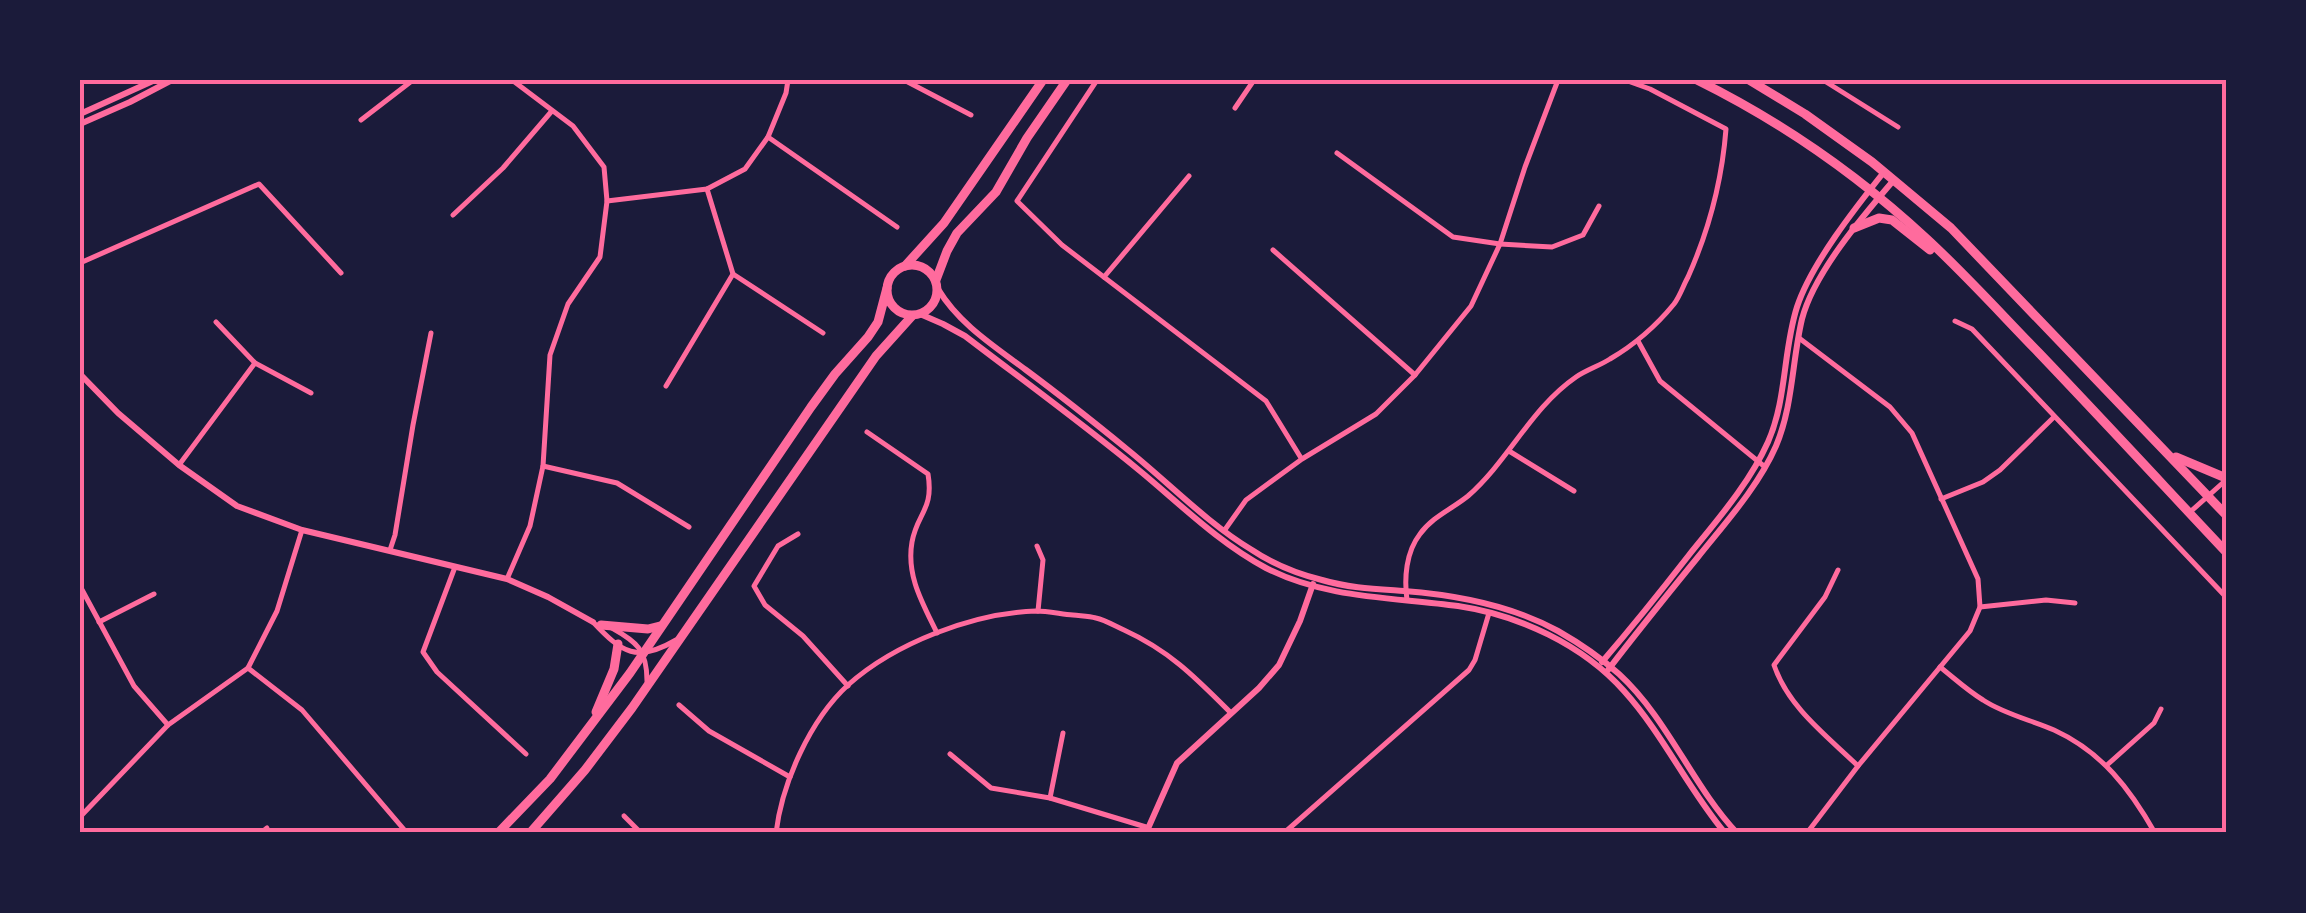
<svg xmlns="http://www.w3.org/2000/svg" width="2306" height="913" viewBox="0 0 2306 913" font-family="Raleway,sans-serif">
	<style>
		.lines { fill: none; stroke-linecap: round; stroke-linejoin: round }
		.minor { stroke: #ff6b9d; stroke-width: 5 }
		.tertiary { stroke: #ff6b9d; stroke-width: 6 }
		.primary { stroke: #ff6b9d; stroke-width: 9 }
		.trunk { stroke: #ff6b9d; stroke-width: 9 }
		.neatline { fill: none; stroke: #ff6b9d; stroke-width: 4 }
	</style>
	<rect width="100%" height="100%" fill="#1b1b3a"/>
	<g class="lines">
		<g class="minor">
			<path d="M904,80l67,35"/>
			<path d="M1097,80l-80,121 45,44 204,156 35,57"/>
			<path d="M1823,80l75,47"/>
			<path d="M1235,108l19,-28"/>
			<path d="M361,120l52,-40"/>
			<path d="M768,137l129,90"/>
			<path d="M1337,153l116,84 47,7 52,3 31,-12 16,-29"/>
			<path d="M607,201l100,-12 38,-20 23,-32 18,-44 2,-13"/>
			<path d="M453,215l50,-47 48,-56"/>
			<path d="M1273,250l142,125"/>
			<path d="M80,263l179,-79 82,89"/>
			<path d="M733,274l90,59"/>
			<path d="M1104,277l85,-101"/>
			<path d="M1955,321l17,8 254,268"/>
			<path d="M216,322l39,41 56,30"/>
			<path d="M1799,338l91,69 22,26 66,146 2,28 -10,24 -112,135 -51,67"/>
			<path d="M1638,341l22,40 105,86"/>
			<path d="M666,386l67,-112 -26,-85"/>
			<path d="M867,432l61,42c6,36 -11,39 -16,68 -6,34 11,62 25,91"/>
			<path d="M1509,451l65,40"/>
			<path d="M179,465l76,-102"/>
			<path d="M543,466l74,17 72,44"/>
			<path d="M1941,499l42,-17 17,-12 54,-53"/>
			<path d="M2189,513l37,-33"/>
			<path d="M1224,531l22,-31 56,-41 74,-45 39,-39 56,-69 29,-62 25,-77 33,-87"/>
			<path d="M798,534l-20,12 -24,40 11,19 38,31 45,50"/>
			<path d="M1037,546l6,14 -5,51"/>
			<path d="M390,550l5,-15 18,-110 18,-92"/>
			<path d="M455,567l-32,85 14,20 89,82"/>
			<path d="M1838,570l-13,27 -51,68c14,42 53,71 84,101"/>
			<path d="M507,579l23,-53 13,-60 7,-111 18,-51 32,-47 7,-56 -3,-34 -31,-41 -61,-46"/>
			<path d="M80,586l54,100 34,39"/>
			<path d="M1407,600c-3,-22 -1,-48 13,-66 12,-17 32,-25 48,-38 41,-36 63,-88 108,-119 10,-7 23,-11 34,-18 24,-14 46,-33 64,-55 6,-8 9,-18 14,-27 21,-47 34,-97 38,-148l-76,-40 -25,-9"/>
			<path d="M1980,607l66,-7 29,3"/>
			<path d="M99,622l55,-28"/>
			<path d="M593,622c29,31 44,41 83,18"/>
			<path d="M612,628c25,14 35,22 35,53"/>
			<path d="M1940,667c14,11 28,24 43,33 21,14 48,20 71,30 48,22 76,59 101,103"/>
			<path d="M248,668l54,42 105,123"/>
			<path d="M679,705l30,26 81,46"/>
			<path d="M950,754l41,34 59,10 96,29"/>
			<path d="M2107,765l47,-42 7,-14"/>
			<path d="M1050,798l13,-65"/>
			<path d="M624,816l17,17"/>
			<path d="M80,817l88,-92 80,-57 29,-57 25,-81"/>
			<path d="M261,833l6,-5"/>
			<path d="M776,833c6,-50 34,-113 72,-148 47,-42 125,-72 188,-74 12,0 25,3 37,4 8,1 16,1 23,3 9,2 19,8 28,12 46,21 72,48 107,83"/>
			<path d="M1284,833l185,-163 6,-10 14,-47"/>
			<path d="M1969,833h1"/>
		</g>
		<g class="tertiary">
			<path d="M80,114l75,-34"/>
			<path d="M80,124l50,-22 42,-22"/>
			<path d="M938,289c21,35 56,57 88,81 35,26 69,53 102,80 41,33 79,73 124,100 21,14 46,24 70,30 27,8 54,9 82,11 53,4 107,14 154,40 21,12 43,27 61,43 49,45 73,111 118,159"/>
			<path d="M920,314l23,10 22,12c59,45 118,88 175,135 40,33 79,72 126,97 61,31 126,29 192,38 61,9 125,39 166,85 39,43 64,98 101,142"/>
			<path d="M80,374l38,39 61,52 58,41 65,24 205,49 41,18 45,25"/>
			<path d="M1602,662c30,-35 59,-71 87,-107 29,-36 60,-71 79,-113 19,-43 15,-92 29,-135 14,-43 59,-100 87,-135"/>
			<path d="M1608,670c29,-38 59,-75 90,-113 28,-35 60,-70 78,-111 17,-40 16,-85 26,-127 12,-46 60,-102 91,-138"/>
			<path d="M1146,833l31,-70 82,-75 20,-23 21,-44 13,-37"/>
		</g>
		<g class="primary">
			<circle cx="912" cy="290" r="25"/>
			<path d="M905,266l39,-43 99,-143"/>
			<path d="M936,280l11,-29 10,-18 39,-41 31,-54 40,-58"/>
			<path d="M601,625l47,4 12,-3"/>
			<path d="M596,712l18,-43 4,-25"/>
			<path d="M498,833l52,-54 80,-106 181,-266 24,-33 33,-37 10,-15 9,-34"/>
			<path d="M530,833l55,-63 47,-62 244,-352 36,-40"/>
		</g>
		<g class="trunk">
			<path d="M1697,80c83,41 162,96 230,159 39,36 75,76 112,114 63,66 125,133 187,199"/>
			<path d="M1749,80l56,34 67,48 79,66 275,287"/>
			<path d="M1854,228l25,-10 13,2 38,30"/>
			<path d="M2176,457l50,21"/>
		</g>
	</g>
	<rect width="2306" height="913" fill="none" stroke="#1b1b3a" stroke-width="165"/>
	<rect x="82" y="82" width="2142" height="748" class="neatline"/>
</svg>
